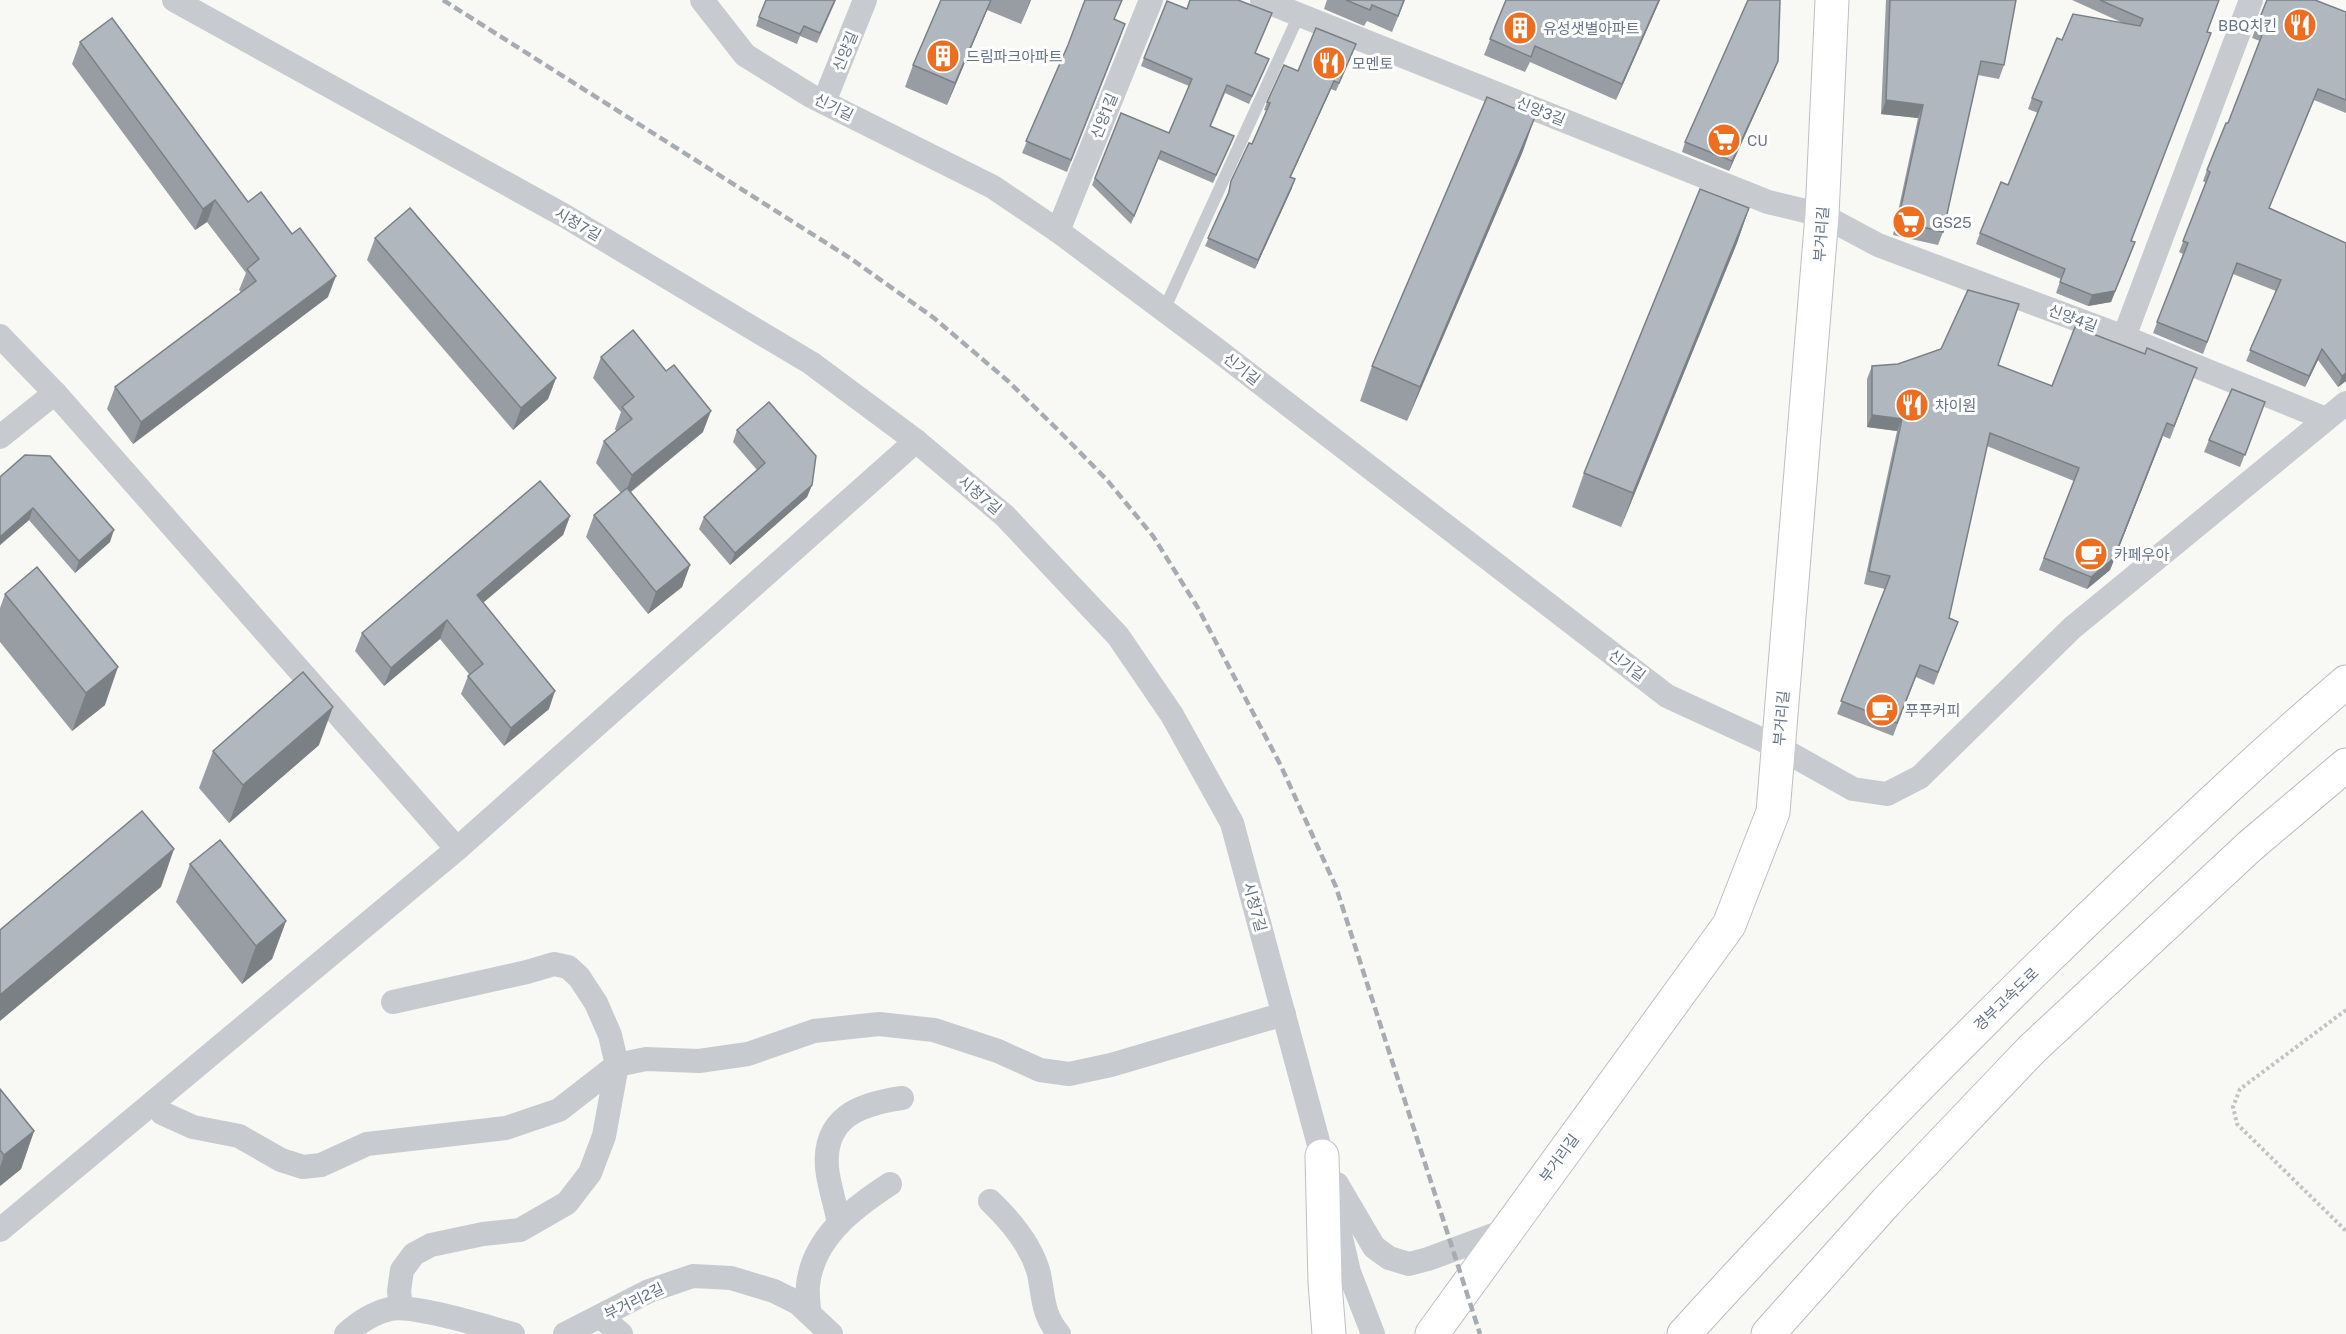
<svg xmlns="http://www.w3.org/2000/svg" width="2346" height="1334" viewBox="0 0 2346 1334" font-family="'Public Sans','Noto Sans KR',sans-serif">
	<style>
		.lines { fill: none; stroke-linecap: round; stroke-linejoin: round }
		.secondary-casing { stroke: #bcbfc5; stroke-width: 35 }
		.highway-casing { stroke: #b9bcc0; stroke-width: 35 }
		.path { stroke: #c1c2c5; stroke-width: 4; stroke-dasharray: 3 3; stroke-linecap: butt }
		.lane { stroke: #c7cace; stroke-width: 12 }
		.street { stroke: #c7cace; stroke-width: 24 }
		.secondary { stroke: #fff; stroke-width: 33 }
		.highway { stroke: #fff; stroke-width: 33 }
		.rail { stroke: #a7acb3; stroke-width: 4.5; stroke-dasharray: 9 4.5; stroke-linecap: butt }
		.wall { fill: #979da3 }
		.shaded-wall { fill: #7b8085 }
		.building { fill: #b0b7be; stroke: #7b8085; stroke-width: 1.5 }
		.labels { text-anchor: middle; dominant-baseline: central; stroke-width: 6; stroke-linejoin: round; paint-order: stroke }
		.poi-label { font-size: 15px; fill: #657388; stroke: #fff; text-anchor: start }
		.street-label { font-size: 15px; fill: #657388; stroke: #fff }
	</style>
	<rect width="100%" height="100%" fill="#f8f8f5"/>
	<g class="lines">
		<g class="secondary-casing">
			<g id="secondary">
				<path d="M1322,1156l3,127 4,51"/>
				<path d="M1432,1334l297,-409 44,-113 49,-597 10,-215"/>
			</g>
		</g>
		<g class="highway-casing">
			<g id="highway">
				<path d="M1684,1334c144,-158 293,-310 448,-457 70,-66 140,-132 214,-195"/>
				<path d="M1768,1334l118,-132 146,-153 218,-203 96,-81"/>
			</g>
		</g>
		<path class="path" d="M2346,1010l-106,79 -7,18 4,17 109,107"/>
		<path class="lane" d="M1164,310l135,-295"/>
		<g class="street">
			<path d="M174,0l391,216 246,147 105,78 89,75 113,120 54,79 60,108 90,333 27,116 24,62"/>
			<path d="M702,0l43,55 66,41 182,91 65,44 158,118 451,347 111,51 75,42 34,5 33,-17 152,-149 274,-225"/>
			<path d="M1262,0l506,202 54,13 56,30 246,92 202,82"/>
			<path d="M824,102l41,-102"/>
			<path d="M1058,231l93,-231"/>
			<path d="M0,336l55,57 402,456"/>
			<path d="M2124,337l127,-337"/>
			<path d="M0,437l55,-44"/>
			<path d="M393,1002l134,-30 27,-8 14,3 11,10 17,26 14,32 7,30 -13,71 -14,37 -23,30 -47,27 -37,4 -52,11 -17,9 -12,16 -3,21 2,17"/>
			<path d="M162,1113l31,14 46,9 42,24 22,7 18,-2 46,-21 139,-16 53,-18 58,-45 29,-6 53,2 49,-7 66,-23 65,-7 55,6 64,21 42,19 29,4 42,-9 173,-51"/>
			<path d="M1337,1184l37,63 15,11 20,6 19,-5 79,-29"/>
			<path d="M990,1201c21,20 42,45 49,73 5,24 3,40 20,60"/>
			<path d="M839,1224c-3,-19 -10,-37 -12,-56 -4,-51 33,-64 75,-70"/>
			<path d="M0,1230l457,-381 459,-408"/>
			<path d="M809,1313c0,-9 -2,-19 -1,-28 5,-47 45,-77 82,-101"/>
			<path d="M601,1317l20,17"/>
			<path d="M346,1334c13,-12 27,-21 44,-25 24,-5 97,18 123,25"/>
			<path d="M565,1334l84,-43 44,-15 38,2 43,13 24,12 33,31"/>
		</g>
		<use href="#secondary" class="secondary"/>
		<use href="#highway" class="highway"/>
		<path class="rail" d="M443,0l407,258 84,60 74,63 54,53 45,46 46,56 45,72 83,158 55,121 144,447"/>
	</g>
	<g class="wall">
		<path d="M836,0l-19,43 -17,-7 -3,8 -41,-18 3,-9z"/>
		<path d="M941,0h90l-10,24 -34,-14 -40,95 -42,-18 8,-22z"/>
		<path d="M1327,0h78l-13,32 -25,-11 -3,5 -40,-17z"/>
		<path d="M1506,0h154l-44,100 -86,-38 -5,10 -41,-17z"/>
		<path d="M1886,0h127l-9,65 -5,14 -21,-4 -35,157 -5,13 -45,-10 25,-117 -37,-4z"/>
		<path d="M2072,0h147l-12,32 -76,209 -20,61 -23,4 -32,-13 5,-14 -85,-35 4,-11 28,-48 30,-72 -10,-4 4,-11 30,-58 61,-17z"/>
		<path d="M2267,0l79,12v101l-32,-13 -45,108 77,173 -8,6 -20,-27 -13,27 -59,-26 30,-70 -43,-17 -30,80 -50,-21 30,-79 -4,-2 27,-69 -3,-2 4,-11 21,-47 32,-82 -8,-3z"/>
		<path d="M1187,9l85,4 -17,40 11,14 -17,37 -24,-11 -14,33 20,18 -18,39 -55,-24 -27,65 -39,-39 29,-72 48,20 20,-47 -48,-20 3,-8z"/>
		<path d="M1114,20l7,16 -54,136 -45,-19 46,-108z"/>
		<path d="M80,42l168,160 80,95 -195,147 -26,-35 8,-22 126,-95 -2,-2 7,-17 -39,-51 -12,8 -123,-166z"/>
		<path d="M1353,52l-17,39 -5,-2 -40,88 1,11 -37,81 -50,-23 22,-49 4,-16 21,-37 15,-33 -3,-1 3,-8 31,-31z"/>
		<path d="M1778,61l-4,10 -45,100 -47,-19 3,-10z"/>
		<path d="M1523,151l-116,270 -47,-20 12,-35z"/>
		<path d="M1749,208l-12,35 -116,284 -49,-20 12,-34z"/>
		<path d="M375,238l181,140 -8,21 -35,31 -146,-170z"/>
		<path d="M2145,354l52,14 -27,71 -7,-3 -53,134 -23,19 -48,-19 35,-89 -87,-35 -38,172 9,4 -24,63 -18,-8 -23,59 -56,-22 48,-125 -21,-5 33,-153 -30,-4v-48l5,-13 126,-1 54,21z"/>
		<path d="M601,357l102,75 -72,60 59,73 -8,22 -34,27 -62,-77 8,-22 27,-22 -25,-30 8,-22 12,-10 -1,-2 6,-17 -28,-34z"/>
		<path d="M2265,402l-25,65 -36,-15 5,-12z"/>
		<path d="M737,430l75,55 -5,12 -77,68 -31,-36 5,-12 53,-47 -24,-28z"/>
		<path d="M0,477l110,65 -35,31 -46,-53 -29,25z"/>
		<path d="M570,516l-7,19 -80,67 66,107 -45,37 -43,-52 7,-18 1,-2 -29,-35 -56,47 -29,-35 7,-18z"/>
		<path d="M5,594l100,111 -33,26 -72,-89v-34z"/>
		<path d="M319,745l-90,78 -30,-35 14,-37z"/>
		<path d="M190,864l96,57 -14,38 -30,25 -66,-82z"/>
		<path d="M0,1089l34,42 -13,38 -21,17z"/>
	</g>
	<g class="shaded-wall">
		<path d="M991,0l-4,10 -40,95 8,-22z"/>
		<path d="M1030,0h1l-10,24 8,-21z"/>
		<path d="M1659,0h1l-44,100 6,-16z"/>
		<path d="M1778,61l-4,10 -45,100 3,-10z"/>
		<path d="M1334,81l-3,8 -44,96 3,-8z"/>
		<path d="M1886,100l37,5 -5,13 -37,-4z"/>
		<path d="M1535,117l-12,34 -116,270 13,-34z"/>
		<path d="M1295,179l-3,9 -37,81 3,-9z"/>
		<path d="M215,200l-8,22 -12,8 8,-21z"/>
		<path d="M1749,208l-12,35 -116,284 12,-34z"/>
		<path d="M2131,253l-20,49 -23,4 4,-11z"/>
		<path d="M336,276l-8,21 -195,147 8,-22z"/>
		<path d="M2322,349l-4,11 -13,27 4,-11z"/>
		<path d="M2346,373v8l-8,6 4,-11z"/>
		<path d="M556,378l-8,21 -35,31 8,-22z"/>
		<path d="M711,411l-8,21 -79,65 8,-22z"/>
		<path d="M1872,415l30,4 -5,12 -30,-4z"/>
		<path d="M2163,436l-53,134 -23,19 4,-12z"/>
		<path d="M812,485l-5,12 -77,68 5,-12z"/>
		<path d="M33,508l-4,12 -29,25v-8z"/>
		<path d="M570,516l-7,19 -93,79 7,-19z"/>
		<path d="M114,530l-4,12 -35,31 4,-12z"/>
		<path d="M690,565l-8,22 -34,27 8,-22z"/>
		<path d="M447,620l-7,19 -56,47 7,-18z"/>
		<path d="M118,667l-13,38 -33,26 14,-38z"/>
		<path d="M555,691l-6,18 -45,37 7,-18z"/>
		<path d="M333,707l-14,38 -90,78 14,-38z"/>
		<path d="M174,849l-13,38 -161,134v-26z"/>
		<path d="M286,921l-14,38 -30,25 14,-38z"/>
		<path d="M34,1131l-13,38 -21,17v-19l4,-12z"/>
	</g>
	<g class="building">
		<path d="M766,0h69l-15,33 -16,-7 -4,8 -41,-17z"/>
		<path d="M941,0h50l-36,83 -42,-18z"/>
		<path d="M1085,0h37l-8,19 11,5 -54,136 -45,-19 42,-96z"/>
		<path d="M1190,0h48l34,13 -17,40 14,6 -17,37 -25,-11 -17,41 24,10 -18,39 -55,-24 -27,65 -39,-38 26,-65 48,20 23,-54 -48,-21 23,-57 20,8z"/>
		<path d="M1346,0h58l-6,16 -26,-11 -2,5z"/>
		<path d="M1506,0h153l-37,84 -87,-38 -4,11 -41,-18z"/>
		<path d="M1748,0h32l-2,61 -46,100 -47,-19z"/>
		<path d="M1890,0h126l-12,65 -23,-4 -38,171 -45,-11 25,-116 -37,-5z"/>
		<path d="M2100,0h119l-12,32 4,1 -80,208 4,1 -20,49 -23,4 -32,-13 5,-13 -85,-36 21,-51 7,3 34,-83 -10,-4 25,-60 5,2 11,-26 67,12 3,-7z"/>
		<path d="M2267,0h48l31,12v88l-28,-11 -49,119 77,35v130l-4,3 -20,-27 -13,27 -59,-26 31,-70 -44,-17 -30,79 -50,-20 31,-79 -5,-2 27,-69 -3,-2 19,-47h2l36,-93 -8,-3z"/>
		<path d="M112,18l136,184 13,-10 31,42 8,-6 36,48 -195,146 -26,-35 141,-106 -9,-12 12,-10 -44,-59 -12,9 -123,-167z"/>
		<path d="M1316,28l40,16 -17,39 -5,-2 -44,96 5,2 -37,81 -50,-22 21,-46 2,-11 18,-38 3,1 18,-41 -3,-1 17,-37 14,6z"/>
		<path d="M1487,97l48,20 -115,270 -48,-21z"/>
		<path d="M1700,189l49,19 -116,285 -49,-20z"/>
		<path d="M410,208l146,170 -35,30 -146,-170z"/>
		<path d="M1968,290l51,14 -21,61 54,21 23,-59 70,27 2,-6 50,20 -23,58 -7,-3 -53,135 -23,19 -47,-19 35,-90 -89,-35 -41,185 9,4 -20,50 -18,-7 -23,58 -56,-22 49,-125 -21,-5 33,-152 -30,-4v-49l26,-2 43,-15z"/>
		<path d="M633,330l33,41 8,-6 37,46 -79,64 -28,-34 28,-22 -10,-12 12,-10 -33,-40z"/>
		<path d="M2232,389l33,13 -20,53 -36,-15z"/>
		<path d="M769,402l47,54 -4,29 -77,68 -31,-36 61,-54 -28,-33z"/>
		<path d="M25,455l25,1 64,74 -35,31 -46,-53 -33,29v-60z"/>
		<path d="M540,481l30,35 -93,79 78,96 -44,37 -43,-52 15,-12 -36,-44 -56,48 -29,-35z"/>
		<path d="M627,488l63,77 -34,27 -62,-77z"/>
		<path d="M37,567l81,100 -32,26 -81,-99z"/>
		<path d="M303,672l30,35 -90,78 -30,-34z"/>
		<path d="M142,811l32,38 -174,146v-65z"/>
		<path d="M220,840l66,81 -30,25 -66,-82z"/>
		<path d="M0,1089l34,42 -30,24 -4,-5z"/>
	</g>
	<defs>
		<g id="restaurant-disc" transform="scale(1.725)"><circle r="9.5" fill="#ed6e20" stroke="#fff"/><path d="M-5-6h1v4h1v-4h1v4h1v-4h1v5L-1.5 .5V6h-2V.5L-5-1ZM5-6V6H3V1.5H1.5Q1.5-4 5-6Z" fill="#fff"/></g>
		<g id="building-disc" transform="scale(1.725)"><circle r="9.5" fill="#ed6e20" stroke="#fff"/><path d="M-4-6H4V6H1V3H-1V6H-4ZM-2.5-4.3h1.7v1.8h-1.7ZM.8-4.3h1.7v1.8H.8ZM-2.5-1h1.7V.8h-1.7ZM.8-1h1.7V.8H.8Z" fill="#fff"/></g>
		<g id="supermarket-disc" transform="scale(1.725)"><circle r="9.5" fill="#ed6e20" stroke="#fff"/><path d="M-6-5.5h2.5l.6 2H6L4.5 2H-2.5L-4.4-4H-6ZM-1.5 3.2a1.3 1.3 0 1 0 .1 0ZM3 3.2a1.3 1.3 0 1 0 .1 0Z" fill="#fff"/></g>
		<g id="cafe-disc" transform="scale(1.725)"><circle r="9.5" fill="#ed6e20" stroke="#fff"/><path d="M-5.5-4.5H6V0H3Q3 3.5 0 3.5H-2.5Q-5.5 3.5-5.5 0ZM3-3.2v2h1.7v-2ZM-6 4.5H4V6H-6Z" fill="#fff"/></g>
	</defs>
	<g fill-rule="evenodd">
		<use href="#restaurant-disc" x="2300" y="25"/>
		<use href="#building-disc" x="1520" y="28"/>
		<use href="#building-disc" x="943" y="56"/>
		<use href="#restaurant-disc" x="1329" y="63"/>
		<use href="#supermarket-disc" x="1724" y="140"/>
		<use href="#supermarket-disc" x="1909" y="222"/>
		<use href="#restaurant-disc" x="1912" y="405"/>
		<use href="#cafe-disc" x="2091" y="554"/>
		<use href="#cafe-disc" x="1882" y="710"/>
	</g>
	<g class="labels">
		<g class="poi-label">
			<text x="2277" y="25" text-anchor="end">BBQ치킨</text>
			<text x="1543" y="28">유성샛별아파트</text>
			<text x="966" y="56">드림파크아파트</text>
			<text x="1352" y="63">모멘토</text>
			<text x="1747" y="140">CU</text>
			<text x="1932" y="222">GS25</text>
			<text x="1935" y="405">차이원</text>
			<text x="2114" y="554">카페우아</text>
			<text x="1905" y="710">푸푸커피</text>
		</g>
		<g class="street-label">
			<text transform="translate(845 51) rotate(-68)">신양길</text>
			<text transform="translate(834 107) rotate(26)">신기길</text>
			<text transform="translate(1541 111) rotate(22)">신양3길</text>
			<text transform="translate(1104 116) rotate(-68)">신양1길</text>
			<text transform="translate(578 224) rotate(30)">시청7길</text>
			<text transform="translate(1821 234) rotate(-86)">부거리길</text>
			<text transform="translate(2073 318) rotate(20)">신양4길</text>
			<text transform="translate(1242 369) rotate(38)">신기길</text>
			<text transform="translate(980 495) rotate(40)">시청7길</text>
			<text transform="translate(1627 665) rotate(37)">신기길</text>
			<text transform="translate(1781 718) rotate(-85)">부거리길</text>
			<text transform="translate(1255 907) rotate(75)">시청7길</text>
			<text transform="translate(2006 999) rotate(-44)">경부고속도로</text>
			<text transform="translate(1559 1158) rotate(-54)">부거리길</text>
			<text transform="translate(634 1301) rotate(-26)">부거리2길</text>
		</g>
	</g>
</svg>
